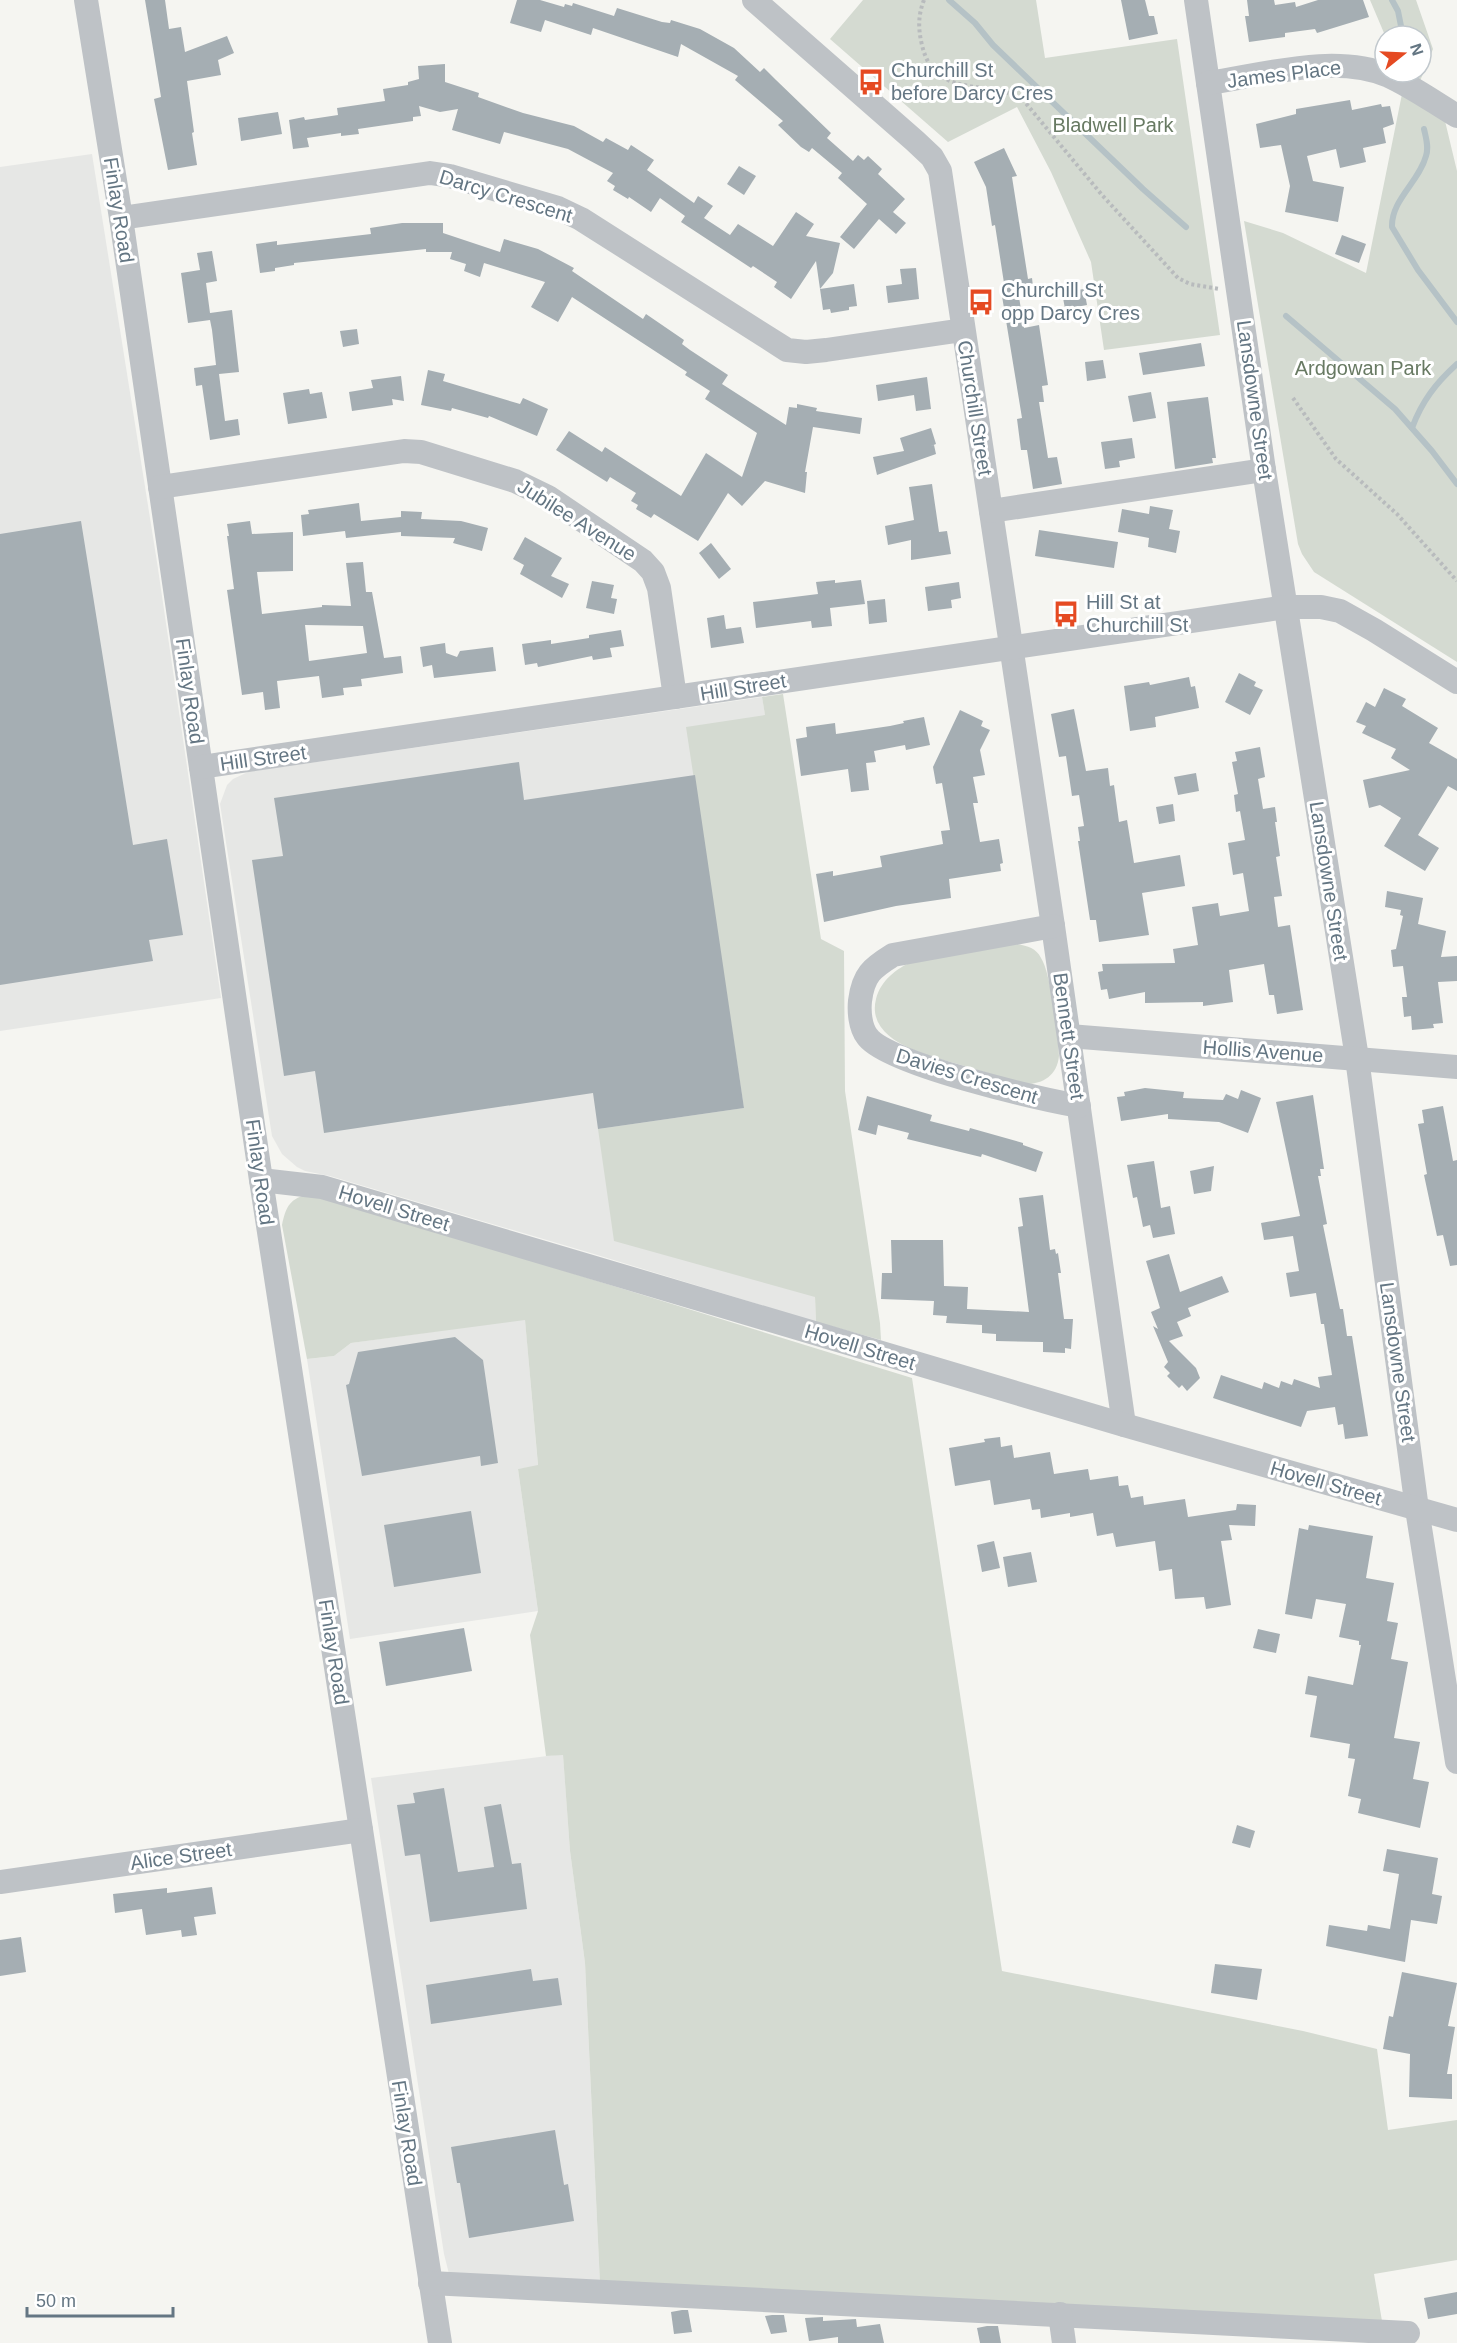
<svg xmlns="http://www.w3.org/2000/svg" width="1457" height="2343" viewBox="0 0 1457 2343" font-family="Arial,sans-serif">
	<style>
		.built { fill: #e6e7e5 }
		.green { fill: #d4dad1 }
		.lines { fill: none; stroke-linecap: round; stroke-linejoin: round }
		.stream { stroke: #b5c2c6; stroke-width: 6 }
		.building { fill: #a5aeb3; fill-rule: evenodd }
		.path { stroke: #b8bbbd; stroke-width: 4; stroke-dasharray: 3 3; stroke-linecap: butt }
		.minor { stroke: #bec2c6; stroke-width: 24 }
		.labels { text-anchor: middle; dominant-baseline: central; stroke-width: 6; stroke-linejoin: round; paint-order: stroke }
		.poi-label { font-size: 20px; fill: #647683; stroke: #fff; text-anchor: start }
		.street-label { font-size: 20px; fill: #647683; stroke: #fff }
		.park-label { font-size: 20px; fill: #687a63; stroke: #fff }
	</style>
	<rect width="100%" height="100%" fill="#f5f5f1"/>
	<g class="built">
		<path d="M92,154l65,408 64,436 -221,33v-864z"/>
		<path d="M762,697l39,221 15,404 -222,-68 -264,-78 -25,-5 -8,-4 -15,-13 -10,-18 -52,-332 7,-19 6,-6 15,-7z"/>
		<path d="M525,1319l13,147 -20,3 20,142 -188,28 -43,-280 27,-3 17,-13z"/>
		<path d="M563,1754l7,97 15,112 15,321 -151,-10 -5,-20 -73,-476z"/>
	</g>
	<g class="green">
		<path d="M863,0h173l9,58 132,-19 43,296 -116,15 -13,-88 -40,-90 -34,-65 -69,35 -118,-103z"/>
		<path d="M1370,0h46l17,49 -13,32 -12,-9h13v-36h-36v26l-7,-3 6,-26z"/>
		<path d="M1402,94l43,27 12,50v491l-143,-90 -12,-18 -4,-10 -54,-323 39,12 83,40z"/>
		<path d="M783,694l38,245 23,12 1,140 35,232 1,17 -65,-18 -1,-25 -201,-56 -16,-112 146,-21 -58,-381 79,-12 -3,-18z"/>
		<path d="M1017,944c11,2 19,4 24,14 10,15 17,78 18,98 -2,20 -17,29 -36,28 -21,-7 -41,-13 -62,-19 -29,-9 -96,-22 -85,-66 5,-19 20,-30 37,-38z"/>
		<path d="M310,1194l122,36 480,148 90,593 301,60 74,18 11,81 69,-10v140l-83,14 8,47 -782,-37 -15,-321 -15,-112 -7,-96 -17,1 -16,-121 8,-24 -20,-142 20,-4 -13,-145 -174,23 -17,13 -27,3 -25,-134c4,-19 8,-27 28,-31z"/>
	</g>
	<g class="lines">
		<g class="stream">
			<path d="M949,0l26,23 18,22 150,144 43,38"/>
			<path d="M1392,0l6,11 5,25"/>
			<path d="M1424,129c2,9 5,18 2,27 -7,26 -35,44 -34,71l26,43 39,52"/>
			<path d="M1286,316l109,93 37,42 25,33"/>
			<path d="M1412,428c10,-27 24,-45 45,-64"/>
		</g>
	</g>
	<g class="building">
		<path d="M145,0h20l4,29 12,-2 4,25 42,-16 7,17 -16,7 3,15 -34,6 7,51 -2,1 5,32 -29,5 -14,-71 7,-2z"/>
		<path d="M517,0h23l24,7 1,-3 7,2 1,-3 41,13 3,-8 45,14 8,1 1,-3 29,9 34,19 26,24 4,-4 12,12 55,53 -4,5 26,23 5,-6 6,5 4,-4 14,13 -4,5 27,25 -12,13 13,11 -10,11 -17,-15 -25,30 -14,-12 27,-33 -29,-26 4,-5 -30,-25 -3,4 -8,-5 -23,-22 5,-4 -48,-41 3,-4 -57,-32 -3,13 -85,-29 -2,7 -46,-15 -4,12 -31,-9z"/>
		<path d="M1121,0h24l4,16h5l4,18 -29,6z"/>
		<path d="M1247,0h27l1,5 20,-3 1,5 22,-7h45l6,17 -52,16 -2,-4 -30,4v4l-36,5 -4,-26h4z"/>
		<path d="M445,64v18l34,11 -1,4 45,16 51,13 29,16 3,-4 22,12 3,-5 23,15 -7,10 47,33 4,-7 15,10 -9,12 26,17 8,-11 35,22 23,-34 18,12 -8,12 34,7 -7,30 -13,16 -4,-28 -25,38 -17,-12 3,-5 -24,-16 -2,2 -70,-46 4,-6 -25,-18 -9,14 -22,-15 -1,2 -15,-9 2,-4 -8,-5 6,-8 -45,-24 -64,-17 -4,12 -48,-14 6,-21 -18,3 -21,-6 2,10 -8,1v4l-55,8 1,5 -18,2v-3l-34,5 2,9 -16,2 -4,-29 15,-3 1,3 33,-5 -1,-7 48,-7 -2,-12 25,-4v-3l11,-3 -1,-13z"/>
		<path d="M1350,100l2,10 29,-6 1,3 8,-1 4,18 -11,4 3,15 -23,5 3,14 -26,6 -4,-19 -29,7 6,25 31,6 -6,35 -53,-10 5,-26 -9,-41 -21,3 -4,-24 40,-10v-5z"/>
		<path d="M278,112l4,22 -41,7 -3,-23z"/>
		<path d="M1004,148l13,28 -5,1 16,102 4,-1 2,17 -15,2 5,31 15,-3 9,60 -6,1 2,16h-5l9,56 9,-1 5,27 -29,5 -6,-39h-6l-4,-31 5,-1 -21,-128 2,-1 -1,-6h2l-9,-58 -3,1 -6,-39 -12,-25z"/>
		<path d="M739,166l17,10 -12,19 -17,-11z"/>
		<path d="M402,223h41v10l57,19 4,-13 34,10 36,19 -2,3 71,48 3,-5 38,26 -2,4 8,6 38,25 -6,9 64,41 3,-18 8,1v-4l20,4 -1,3 46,7 -2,16 -47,-7 -8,45h2l-2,21 -40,-12 -23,25 -14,-13 -30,48 -44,-27 -3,4 -15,-9 2,-4 -7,-4 5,-8 -26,-16 -3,5 -51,-32 13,-19 33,21 3,-5 76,49 25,-43 36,24 15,-44 -52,-34 5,-8 -25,-16 2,-3 -115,-75 -14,25 -27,-15 14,-25 -61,-19 -4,14 -16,-6 2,-7 -16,-5 2,-7h-26v-3l-132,14v2l-19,3v3l-15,2 -4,-29 21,-3v4l94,-11 -1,-6z"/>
		<path d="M1342,235l24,9 -7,19 -24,-9z"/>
		<path d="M212,251l5,30 -11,2 4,30 22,-3 7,62 -20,2 6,47 13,-2 2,16 -30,5 -8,-55 -6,1 -2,-18 22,-3 -4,-35 -2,-10 -22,3 -7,-50 19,-3 -3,-17z"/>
		<path d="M916,268l3,31 -31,4 -2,-17 16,-2 -2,-15z"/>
		<path d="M854,284l3,22 -8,1v3l-18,3 -1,-4 -7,1 -3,-21z"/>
		<path d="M1084,289l3,16 -22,4 -3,-17z"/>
		<path d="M357,329l2,15 -16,3 -3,-16z"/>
		<path d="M1201,343l4,23 -62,9 -4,-22z"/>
		<path d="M1103,360l3,18 -19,3 -2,-19z"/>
		<path d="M428,370l17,4 -2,7 77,23 3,-6 25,11 -11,27 -48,-20 -1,2 -36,-10 -1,3 -30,-6z"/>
		<path d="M401,376l3,25 -12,-2 1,6 -41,6 -3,-19 24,-4 -2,-8z"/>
		<path d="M927,377l4,32 -15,2 -2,-16 -36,6 -2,-16z"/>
		<path d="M309,389l1,5 12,-2 5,26 -39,6 -5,-31z"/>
		<path d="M1151,392l5,26 -23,4 -5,-26z"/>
		<path d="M1208,397l8,61h-4l1,5 -38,6 -8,-67z"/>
		<path d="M931,428l5,16 -5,2 3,-1 2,9 -59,21 -4,-18 31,-6 -4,-13z"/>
		<path d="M1132,438l3,20 -16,3 1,6 -15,2 -4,-27z"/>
		<path d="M932,484l7,48 8,-1 4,23 -40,6v-20l-23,5 -3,-19 29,-6 -5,-33z"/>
		<path d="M359,503l2,18 40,-4v-6l21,1 -1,7 40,2 27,7 -6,23 -29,-8 2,-5 -54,-2v-4l-55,6 -1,-7 -42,5 -2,-21 8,-1 -1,-4z"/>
		<path d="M1150,506l23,4 -4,19 11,2 -4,22 -28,-6 1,-9 -31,-6 4,-23 27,5z"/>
		<path d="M81,521l52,324 34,-6 16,96 -34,5 4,21 -153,24v-451z"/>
		<path d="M250,521l2,13 41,-2v39l-36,1 5,42 60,-7v-2l29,1 -5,-43 17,-1 3,30h6l12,66 17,-2 2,17 -42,6 1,7 -19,2 1,7 -22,3 -3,-22 -42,5 3,27 -15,2 -2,-18 -21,3 -15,-105 7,-1 -7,-53h2l-2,-12zM305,625l58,1 4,27 -58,8z"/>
		<path d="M1039,530l79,12 -4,26 -79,-12z"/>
		<path d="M525,537l37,21 -11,18 18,8 -7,14 -42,-24 4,-9 -11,-6z"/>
		<path d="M711,543l20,26 -12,10 -20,-26z"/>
		<path d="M835,580v3l26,-3 4,24 -35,4 2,18 -20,2 -1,-7 -55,7 -3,-26 65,-8 -2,-12z"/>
		<path d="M592,581l22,4 -3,13 6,1 -3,15 -28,-6z"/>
		<path d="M959,582l2,16 -10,2 1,8 -24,3 -3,-24z"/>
		<path d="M885,599l2,23 -18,2 -2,-23z"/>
		<path d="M724,615l2,14 15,-2 3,16 -33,5 -4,-30z"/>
		<path d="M621,630l3,16 -14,2 2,9 -19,3 -1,-4 -54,11 -1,-4 -12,2 -3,-21 29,-4v4l38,-6v-3z"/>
		<path d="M445,643l1,10 11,4 3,-6 33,-4 3,24 -62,7 -2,-13 -9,2 -3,-20z"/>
		<path d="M1239,673l17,9 -2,4 9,4 -13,25 -25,-13z"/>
		<path d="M1189,677l2,10 4,-1 4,22 -44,9 1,10 -26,4 -6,-45 25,-4 1,3z"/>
		<path d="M1384,688l22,11 -4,7 36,22 -9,15 28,16v32l-9,-5 -30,49 21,13 -14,23 -41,-25 17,-28 -21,-13 -11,3 -6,-28 47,-10 -19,-12 5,-9 -34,-16 4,-7 -10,-4 10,-20 9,5z"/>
		<path d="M1074,709l12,62 22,-3 2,18 4,-1 5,37 8,-2 7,43 46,-8 5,31 -43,7 7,42 -50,7 -3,-22h-6l-12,-79h2l-2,-14 6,-1 -5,-31 -7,1 -6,-40 -7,1 -8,-43z"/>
		<path d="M960,710l23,11 -2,5 9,4 -10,20 5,25 -12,2 5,26h-5l7,39 19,-3 4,24 -3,1 1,7 -52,8 2,19 -55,8 -72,16 -8,-48 17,-3v5l49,-9 -2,-11 63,-12 -2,-13 9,-1 -8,-47 -6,1 -3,-17z"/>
		<path d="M924,717l6,28 -24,5 -1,-5 -31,6 2,11 -10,1 3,27 -18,2 -3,-23 -47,7 -5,-37 11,-2 -1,-10 29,-4 1,11 54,-8 14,-3 -1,-2z"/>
		<path d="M1260,747l5,30 -7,2 5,30 12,-2 2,15h-2l5,34 -4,1 6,39 -8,1 4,30 12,-2 13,85 -26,4 -3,-19h-5l-5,-31 -35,6 4,32 -30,4v-4l-58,1v-11l-36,7 -2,-10 -6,1 -3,-18 5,-1 -1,-7 73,-1 -2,-14 25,-4 -6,-38 26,-4 2,13 29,-5 -6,-38 -10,2 -5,-32 17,-3 -5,-29 -4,1 -2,-17 4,-1 -6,-32 5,-1 -2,-9z"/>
		<path d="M519,762l5,38 171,-25 49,333 -146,21 -5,-36 -269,40 -9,-62 -31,5 -32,-216 31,-4 -9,-58z"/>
		<path d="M1196,773l3,18 -21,4 -4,-18z"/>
		<path d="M1173,804l2,17 -16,3 -3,-17z"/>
		<path d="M1387,891l36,7 -5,26 28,7 -5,26 16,-1v25l-19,1 5,41 -10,1 1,4 -22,2 -1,-14 -7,1 -2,-20h5l-4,-31 -10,1 -2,-17 5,-1 7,-33 -3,-1 1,-5 -16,-3z"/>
		<path d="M1145,1088l39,4 -1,6 40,2 3,-6 12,5 3,-9 20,8 -13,35 -29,-11 -51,-3v-5l-47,7 -4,-24 8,-1 -1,-4z"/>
		<path d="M1313,1095l11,74h-4l1,7h-3l9,48 -4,1 17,84h3l4,27h5l16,100 -23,3 -2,-15 -5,1 -3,-18 -28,4 -6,16 -88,-29 8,-23 41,14 2,-7 15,6 2,-7 11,4 2,-6 26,9 -2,-11 14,-2 -8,-51h-3l-5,-31 -26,4 -4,-24 13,-2 -6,-35 -29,4 -3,-17 39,-7 -24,-114z"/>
		<path d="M867,1096l65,19 -2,6 39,10 1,-3 53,15v2l20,7 -7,20 -54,-18 -1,3 -74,-18 2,-6 -31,-8 -2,10 -18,-5z"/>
		<path d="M1443,1106l10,55 4,-1v105l-7,1 -7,-31 -6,1 -13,-61 3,-1 -9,-50 6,-1 -2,-13z"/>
		<path d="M1154,1161l7,47 9,-2 5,28 -22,4 -3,-13 -7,2 -6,-30 -4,1 -6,-33z"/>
		<path d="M1214,1166l-3,25 -17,3 -4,-23z"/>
		<path d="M1043,1195l7,55 5,-1 1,5 2,-1 3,20h-3l6,46h9l-2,30 -6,-1v5l-22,-1v-10l-47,-1v-7l-14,-1v-8l-36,-2 1,-7 -14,-1 1,-14 -53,-2 1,-26h10l-1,-33h52l1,46 24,1 -1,22 62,3 -11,-85 5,-1 -4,-28z"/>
		<path d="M1169,1254l11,38 42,-16 7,16 -41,16 3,8 -14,6 6,14 -14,5 27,27 4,10 -13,13 -5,-6 -3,3 -12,-12 3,-3 -6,-6 4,-5 -15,-36 5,3 -7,-17 9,-4 -14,-47z"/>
		<path d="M455,1337l28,23 15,103 -17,3 -1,-10 -118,20 -16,-91 3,-1 9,-32z"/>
		<path d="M1000,1437l1,10 11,-2 2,13 36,-6 4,22 34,-5 2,11 28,-4 1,10 9,-1 3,13 12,-2 1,9 41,-6 3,18 48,-7 1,-6 19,1 -1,21 -26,-1 3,15 -11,1 10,64 -25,4 -2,-12 -29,2 -3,-30 -13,2 -4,-30 -39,6 -3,-14 -16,3 -4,-23 -23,4v-4l-29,5 -1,-9 -8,1 -2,-11 -36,6 -4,-25 -35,6 -6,-38 36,-6 -1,-3z"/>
		<path d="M471,1511l10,62 -87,14 -10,-62z"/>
		<path d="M1309,1525l64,11 -7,42 28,5 -7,38 11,2 -7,36 17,3 -14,76 26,4 -7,37 16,3 -9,46 -62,-15 3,-14 -13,-3 7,-37 -7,-1 2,-14 -40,-7 7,-41 -12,-2 3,-18 45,9 8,-40h-2v-4l-20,-4 7,-33 -30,-5 -4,20 -27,-5 14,-86 9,2z"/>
		<path d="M994,1541l6,27 -18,4 -5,-27z"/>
		<path d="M1031,1552l6,30 -29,5 -5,-30z"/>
		<path d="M464,1628l8,43 -86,15 -7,-44z"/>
		<path d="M1258,1629l22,5 -4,19 -23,-5z"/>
		<path d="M444,1788l14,84 36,-5 -10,-60 17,-3 11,60 9,-1 6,46 -97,13 -10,-68 -15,2 -8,-51 18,-2 -2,-10z"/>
		<path d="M1237,1825l18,6 -5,17 -18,-5z"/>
		<path d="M1387,1849l51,9 -6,36 10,2 -5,28 -26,-4 -6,42 -79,-16 3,-21 38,6 1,-6 22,4 9,-55 -16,-3z"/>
		<path d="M212,1887l4,27 -22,3 3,18 -15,2 -1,-7 -35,5 -4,-26 -27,4 -2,-19 54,-6v5z"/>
		<path d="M21,1937l5,35 -26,4v-36z"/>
		<path d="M1215,1964l47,5 -5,31 -46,-7z"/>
		<path d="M531,1969l2,12 25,-3 4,27 -131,19 -5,-39z"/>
		<path d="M1402,1972l55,11 -9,43 7,1 -8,47h5v25l-43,-2 1,-43 -27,-5 6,-33 4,1z"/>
		<path d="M555,2130l9,55 4,-1 6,37 -105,17 -9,-55h-3l-6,-36z"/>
		<path d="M1457,2292v22l-29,5 -4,-21z"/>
		<path d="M682,2310h6l4,22 -18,2 -3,-22z"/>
		<path d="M772,2315h12l3,17 -16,2 -6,-18z"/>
		<path d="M823,2317v4l33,-2 1,8 23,-3 4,19h-46v-6l-29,4 -4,-23z"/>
		<path d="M987,2326h11l3,17h-21l-3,-15z"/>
	</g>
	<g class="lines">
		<g class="path">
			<path d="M924,0c-6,15 -6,29 -2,45 13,57 69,32 102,56l78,94 76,83 12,6 29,5"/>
			<path d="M1293,398l43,61 61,55 60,67"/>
		</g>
		<g class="minor">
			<path d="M86,0l35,218 140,962 179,1163"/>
			<path d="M754,0l161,141 17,16 8,14 113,755 71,499"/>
			<path d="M1196,0l68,470 93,588 60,451 40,253"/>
			<path d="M1208,83c56,-8 127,-30 181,-7 24,11 46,27 68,40"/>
			<path d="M121,218l309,-45 20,3 108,32 23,11 206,131 19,2 20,-2 137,-20"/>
			<path d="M160,487l244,-36 17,1 94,29 33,16 95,64 10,11 6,16 16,109"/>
			<path d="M991,511l273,-41"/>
			<path d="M201,767l1085,-160h35l19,4 34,19 83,52"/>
			<path d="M1053,926l-160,29c-21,13 -30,20 -33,46 -1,10 0,26 7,35 18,28 174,63 212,70"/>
			<path d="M1069,1036l388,31"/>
			<path d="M261,1180l61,7 802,238 333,95"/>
			<path d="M0,1882l361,-52"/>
			<path d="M430,2283l978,50"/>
			<path d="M1060,2314l4,29"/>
		</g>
	</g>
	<defs>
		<g id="bus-bare" transform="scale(2.07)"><path d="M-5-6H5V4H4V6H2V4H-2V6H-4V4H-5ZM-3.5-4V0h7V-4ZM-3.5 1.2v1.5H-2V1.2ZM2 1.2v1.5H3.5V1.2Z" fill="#e54a22" stroke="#fff" stroke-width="2.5" paint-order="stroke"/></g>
	</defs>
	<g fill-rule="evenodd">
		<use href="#bus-bare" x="871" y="82"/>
		<use href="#bus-bare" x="981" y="302"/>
		<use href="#bus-bare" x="1066" y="614"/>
	</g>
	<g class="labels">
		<g class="poi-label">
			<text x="891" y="70">Churchill St<tspan x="891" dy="23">before Darcy Cres</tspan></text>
			<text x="1001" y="290">Churchill St<tspan x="1001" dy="23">opp Darcy Cres</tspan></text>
			<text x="1086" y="602">Hill St at<tspan x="1086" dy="23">Churchill St</tspan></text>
		</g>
		<g class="street-label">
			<text transform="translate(1284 74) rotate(-7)">James Place</text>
			<text transform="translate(506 196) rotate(17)">Darcy Crescent</text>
			<text transform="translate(119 210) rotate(81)">Finlay Road</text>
			<text transform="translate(1255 400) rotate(82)">Lansdowne Street</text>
			<text transform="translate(975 408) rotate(81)">Churchill Street</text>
			<text transform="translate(577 520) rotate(32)">Jubilee Avenue</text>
			<text transform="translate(743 687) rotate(-9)">Hill Street</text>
			<text transform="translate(190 691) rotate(82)">Finlay Road</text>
			<text transform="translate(263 758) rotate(-8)">Hill Street</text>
			<text transform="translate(1329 881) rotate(81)">Lansdowne Street</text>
			<text transform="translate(1069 1036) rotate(82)">Bennett Street</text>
			<text transform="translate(1263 1051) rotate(4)">Hollis Avenue</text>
			<text transform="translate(967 1076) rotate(17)">Davies Crescent</text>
			<text transform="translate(260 1172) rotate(82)">Finlay Road</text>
			<text transform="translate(394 1208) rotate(17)">Hovell Street</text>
			<text transform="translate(860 1347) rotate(17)">Hovell Street</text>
			<text transform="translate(1398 1362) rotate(82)">Lansdowne Street</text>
			<text transform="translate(1326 1483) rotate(16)">Hovell Street</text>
			<text transform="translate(334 1652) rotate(81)">Finlay Road</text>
			<text transform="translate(181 1856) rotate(-8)">Alice Street</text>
			<text transform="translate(407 2133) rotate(81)">Finlay Road</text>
		</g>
		<g class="park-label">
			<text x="1113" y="125">Bladwell Park</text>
			<text x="1363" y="368">Ardgowan Park</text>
		</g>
	</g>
	<g transform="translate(1403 54) rotate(72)"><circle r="28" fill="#ffffff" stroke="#c1c8cd" stroke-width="1.5"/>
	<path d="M0-4.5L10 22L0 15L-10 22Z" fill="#e54a22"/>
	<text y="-9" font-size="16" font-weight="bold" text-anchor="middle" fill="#647683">N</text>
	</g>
	<path d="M27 2307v9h146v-9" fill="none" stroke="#647683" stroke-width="3"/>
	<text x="36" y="2307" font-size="18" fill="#647683" stroke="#ffffff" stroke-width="4.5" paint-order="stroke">50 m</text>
</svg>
